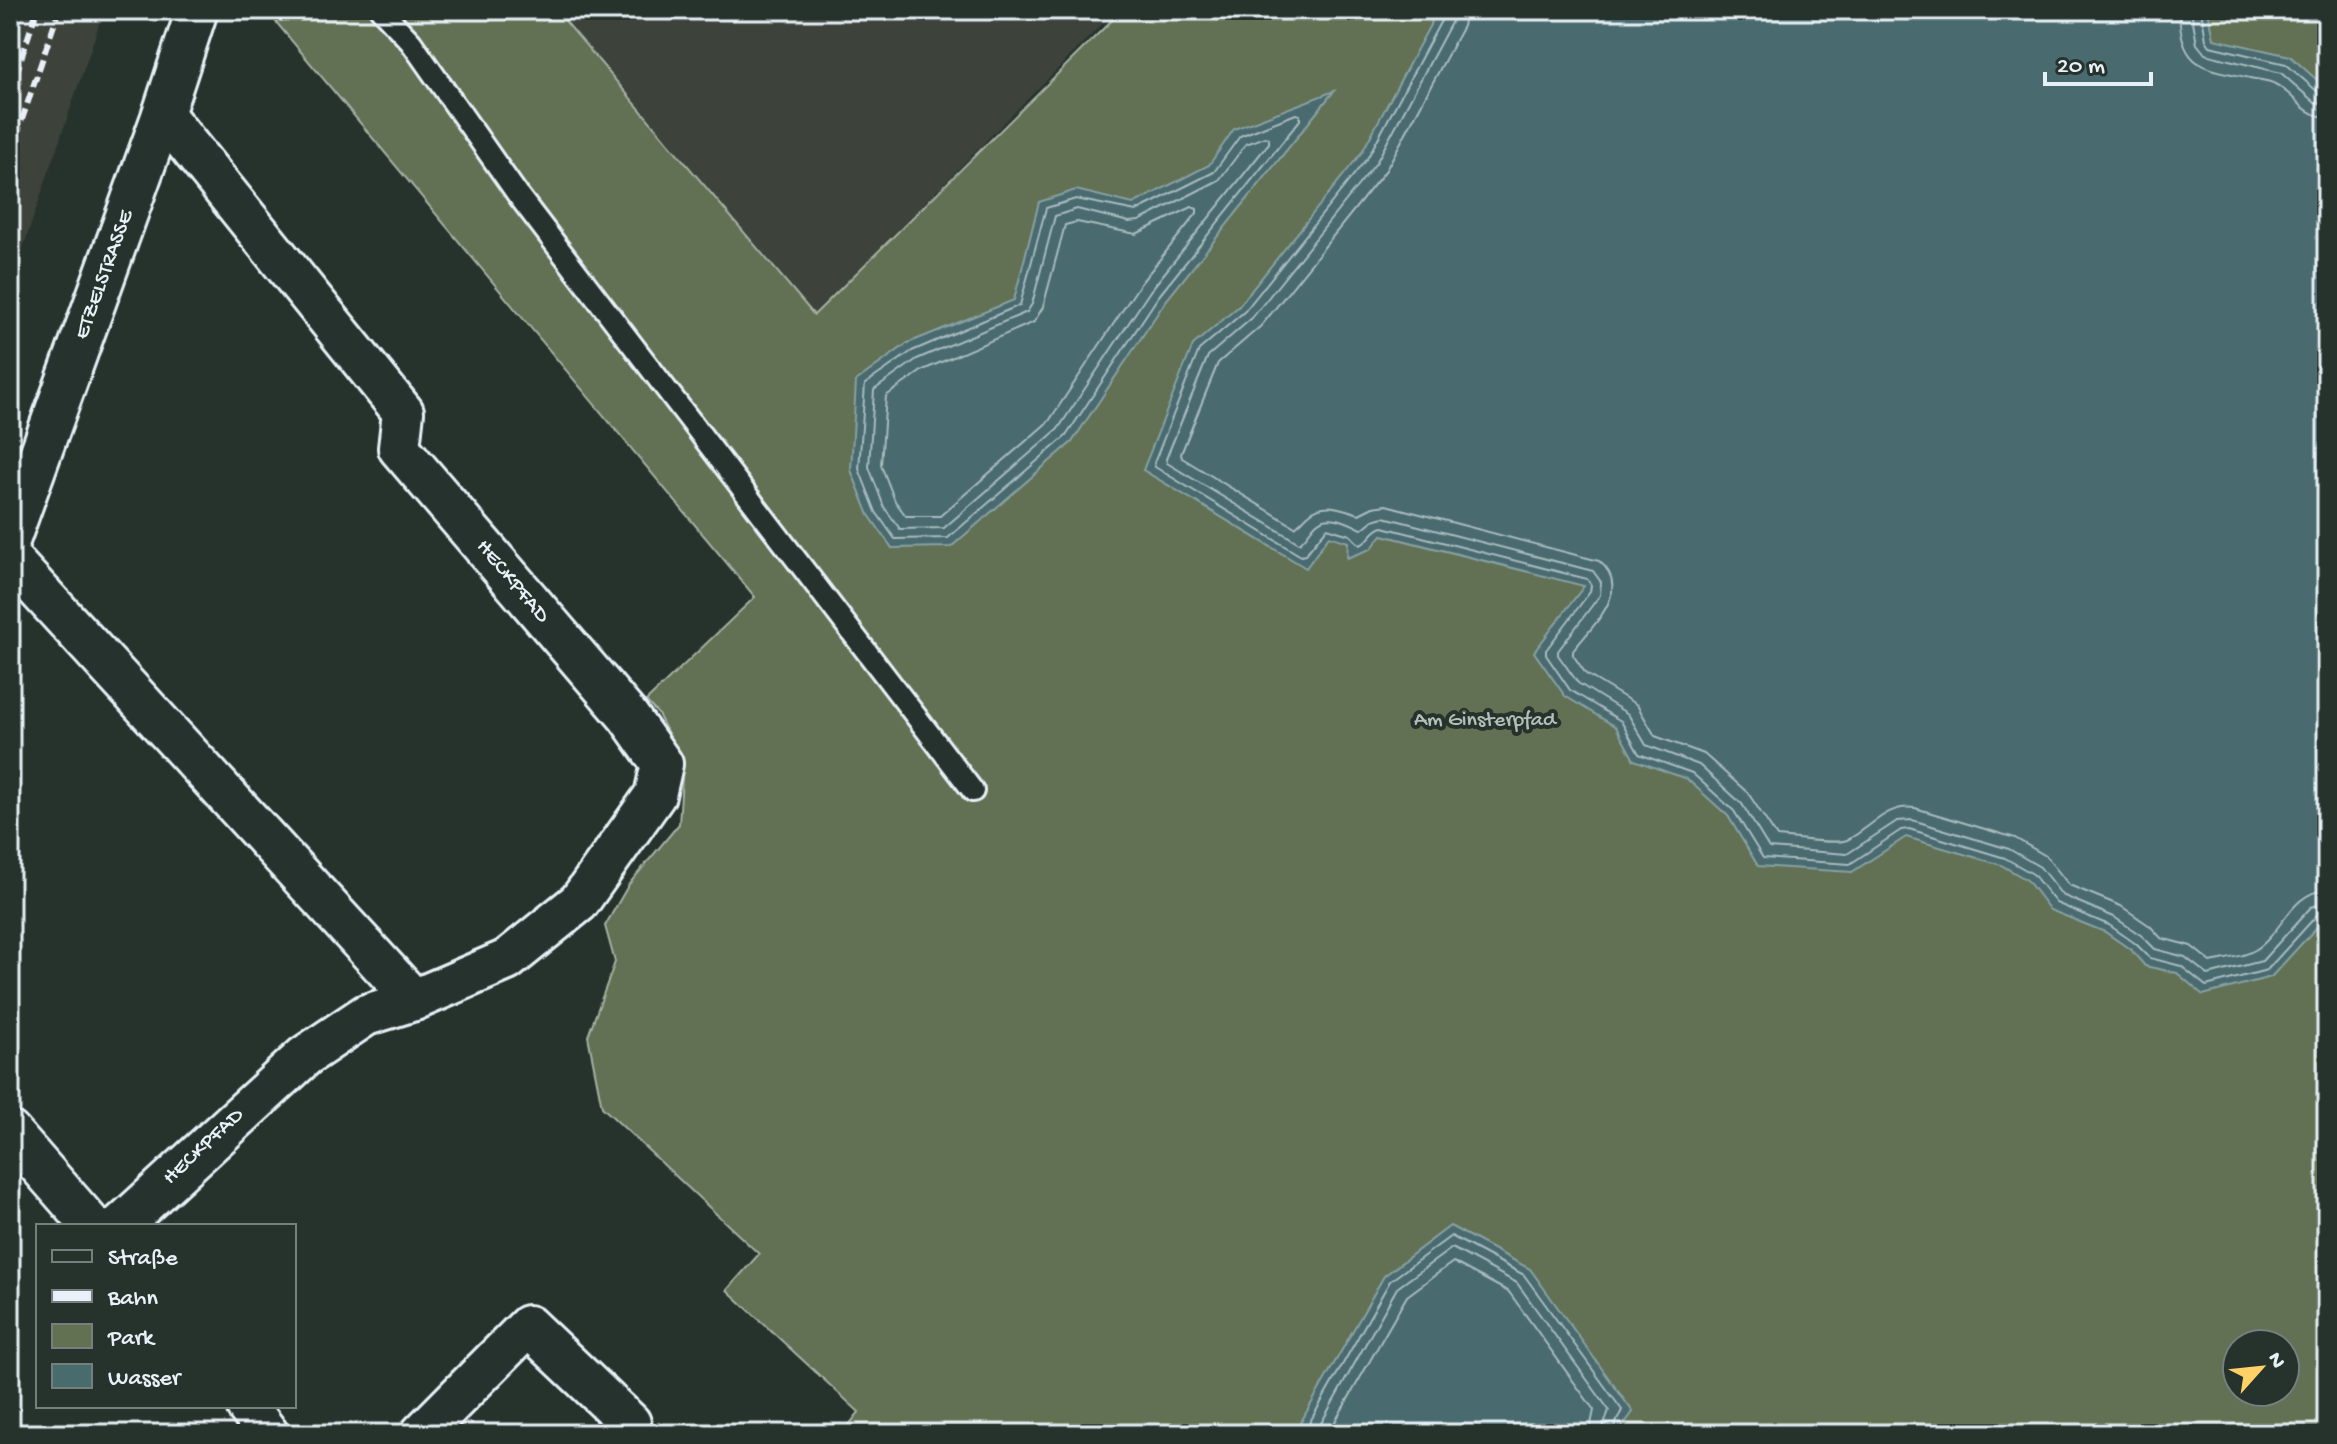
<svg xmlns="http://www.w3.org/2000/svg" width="2337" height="1444" viewBox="0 0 2337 1444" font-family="'Gochi Hand',sans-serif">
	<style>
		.built { fill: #3c423a }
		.green { fill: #627152; stroke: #a5b1a5; stroke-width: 2; fill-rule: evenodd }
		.water { fill: #486b6e; stroke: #88a1a5; stroke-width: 2 }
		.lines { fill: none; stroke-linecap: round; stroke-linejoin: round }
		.shore { stroke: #a8bbc1; stroke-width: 2 }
		.lane-casing { stroke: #e8f1f8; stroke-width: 26 }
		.street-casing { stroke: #e8f1f8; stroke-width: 46 }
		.lane { stroke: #26332d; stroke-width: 20 }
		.street { stroke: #26332d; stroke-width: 40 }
		.rail { stroke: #e8f1f8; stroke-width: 6; stroke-dasharray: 12 6; stroke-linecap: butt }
		.labels { text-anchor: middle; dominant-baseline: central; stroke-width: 8; stroke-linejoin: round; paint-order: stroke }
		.street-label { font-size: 22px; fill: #e8f1f8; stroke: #26332d }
		.park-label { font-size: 22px; fill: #b2beb6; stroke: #26332d }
	</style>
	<rect width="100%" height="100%" fill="#26332d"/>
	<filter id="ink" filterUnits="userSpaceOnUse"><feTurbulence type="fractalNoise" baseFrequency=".0125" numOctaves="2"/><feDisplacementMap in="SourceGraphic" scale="16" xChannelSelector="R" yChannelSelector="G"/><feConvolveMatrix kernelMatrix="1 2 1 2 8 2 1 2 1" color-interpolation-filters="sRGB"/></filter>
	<g filter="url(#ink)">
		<g class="built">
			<path d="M10,10h94l-94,276z"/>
			<path d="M556,10h549l4,7 -295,298z"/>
		</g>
		<path class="green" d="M266,10h290l258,305 299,-296 -6,-9h1220v1424h-1485l17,-22 -132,-122 32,-36 -157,-147 -14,-71 27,-74 -10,-36 24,-42 50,-60 4,-61 -25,-49 -12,-13 109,-104zM2237,1344h48v48h-48z"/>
		<g class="water">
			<path d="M1438,10h770l6,29 76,17 35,31 -1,24 3,3v802l-56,61 -68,18 -26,-22 -32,-7 -14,-16 -26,-18 -55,-22 -23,-30 -26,-15 -95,-28 -54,35 -94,-6 -30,-50 -41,-37 -53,-19 -18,-33 -51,-31 -31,-44 50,-66 -202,-51 -11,14 -24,9 1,-16 -19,-6 -23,32 -163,-98 50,-125 46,-39 123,-154z"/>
			<path d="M1334,91l-169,211 -93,140 -121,105 -59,1 -23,-33 -18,-45 5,-89 52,-38 106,-43 25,-98 37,-12 57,14 76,-39 25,-36z"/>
			<path d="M1450,1226l80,43 103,143 -16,22h-323l90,-158z"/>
		</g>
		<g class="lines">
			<g class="shore">
				<path d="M1444,10l-1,7 -75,140 -123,154 -46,39 -45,113 1,4 146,89 4,-1 22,-27 23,7 10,10c10,-3 12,-16 23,-18l204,52 4,6 -1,7 -44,58v5l24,35 51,31 18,33 53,19 42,38 29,47 87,6 51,-34 8,-1 96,29 28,16 23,29 53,22 27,19 14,14 31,8 25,20 61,-16 51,-56 9,-2"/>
				<path d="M1454,10l-2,11 -76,142 -124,155 -44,38 -42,103 1,4 132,80c8,-5 11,-14 18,-20 13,-11 32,0 45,6l11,-9 11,-3 209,54 8,11 -1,13 -42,56v4l20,28 50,31 18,31 53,20 43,39 27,44 78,6 50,-33 15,-1 97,29 31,18 22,28 52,22 28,19 13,13 30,8 23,18 54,-14 49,-54 16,-5"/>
				<path d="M1466,10l-3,16 -77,144 -125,156 -43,37 -37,91 1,4 113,69c6,-4 9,-9 14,-13 16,-14 33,-5 50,0l14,-7 13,-2 213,56c35,28 -7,65 -26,90v4l13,19 51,31 18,31 49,18 44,39 29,44c15,1 57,8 70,3 23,-11 40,-37 68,-32l100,30 31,18 23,29 52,21 29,20 11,12 30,8 20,16c13,-3 33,-5 44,-12 26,-15 36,-59 72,-60"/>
				<path d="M2179,10c2,59 22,57 71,68 8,2 18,2 25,6 20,10 27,32 52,33"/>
				<path d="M2191,10l6,34 8,10 76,19 33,29 13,3"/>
				<path d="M2201,10l5,30 4,6 76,18 33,29 8,2"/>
				<path d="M1296,114l4,1v5l-142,177 -92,139 -118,102 -53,1 -19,-27 -17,-43 6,-85 47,-33 108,-46 26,-97 30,-9 60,12 78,-39 26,-36z"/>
				<path d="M1265,137l4,1v5l-119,148 -92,138 -114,99 -44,1 -16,-22 -15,-40 5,-77 43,-31 110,-47 5,-8 23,-88 22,-7 52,13 10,-1 80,-41 27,-36z"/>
				<path d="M1192,207l5,2v4l-57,71 -91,137 -109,95h-34l-11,-15 -14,-36 5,-69 37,-26 111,-48 9,-15 22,-82 12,-3 59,12z"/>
				<path d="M1303,1434l87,-153 61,-45 73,39 98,135 -11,24"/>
				<path d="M1315,1434l82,-146 55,-40 65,35 92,127 -8,24"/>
				<path d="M1328,1434l79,-138 46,-34 56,30 85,118 -5,24"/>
			</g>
			<g class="lane-casing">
				<path id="lane" d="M381,10l30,32 107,153 455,596"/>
			</g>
			<g class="street-casing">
				<g id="street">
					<path d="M10,538l153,-424 34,-104"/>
					<path d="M10,559l404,441"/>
					<path d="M10,1132l82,94"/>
					<path d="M120,1226l185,-170 61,-41 48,-15 93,-40 72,-58 76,-107 7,-31 -34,-48 -229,-268 4,-36 -240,-298"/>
					<path d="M247,1406l21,28"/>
					<path d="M421,1434l107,-108 102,97 -10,11"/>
				</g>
			</g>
			<use href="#lane" class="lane"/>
			<use href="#street" class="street"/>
			<g class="rail">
				<path d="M10,21l4,-11"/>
				<path d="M10,92l27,-82"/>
				<path d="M10,155l49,-145"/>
			</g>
		</g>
	</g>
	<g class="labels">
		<g class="street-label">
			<text transform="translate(105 275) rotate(-70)">ETZELSTRASSE</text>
			<text transform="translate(512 582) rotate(50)">HECKPFAD</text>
			<text transform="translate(204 1147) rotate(-43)">HECKPFAD</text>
		</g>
		<g class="park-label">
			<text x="1485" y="721">Am Ginsterpfad</text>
		</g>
	</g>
	<rect width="2337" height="1444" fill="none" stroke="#26332d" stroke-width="40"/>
	<rect x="20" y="20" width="2297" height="1404" fill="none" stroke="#e8f1f8" stroke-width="3" filter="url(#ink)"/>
	<rect x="36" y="1224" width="260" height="184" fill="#26332d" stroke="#747f7e" stroke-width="2"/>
	<rect x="52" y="1250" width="40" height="12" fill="#26332d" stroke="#747f7e" stroke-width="2"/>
	<text x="108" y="1264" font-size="24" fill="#e8f1f8">Straße</text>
	<rect x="52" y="1290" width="40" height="12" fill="#e8f1f8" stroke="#747f7e" stroke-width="2"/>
	<text x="108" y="1304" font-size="24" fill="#e8f1f8">Bahn</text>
	<rect x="52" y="1324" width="40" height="24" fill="#627152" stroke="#747f7e" stroke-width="2"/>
	<text x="108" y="1344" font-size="24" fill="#e8f1f8">Park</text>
	<rect x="52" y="1364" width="40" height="24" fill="#486b6e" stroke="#747f7e" stroke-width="2"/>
	<text x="108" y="1384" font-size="24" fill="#e8f1f8">Wasser</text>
	<g transform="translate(2261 1368) rotate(63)"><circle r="38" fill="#26332d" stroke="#747f7e" stroke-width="2"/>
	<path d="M0-6L14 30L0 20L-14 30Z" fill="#ffd166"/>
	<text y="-12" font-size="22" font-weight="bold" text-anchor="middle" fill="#e8f1f8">N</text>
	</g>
	<path d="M2045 72v12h106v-12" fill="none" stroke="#e8f1f8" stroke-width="4"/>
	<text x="2057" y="72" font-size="24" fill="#e8f1f8" stroke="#26332d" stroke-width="6" paint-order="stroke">20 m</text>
</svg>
